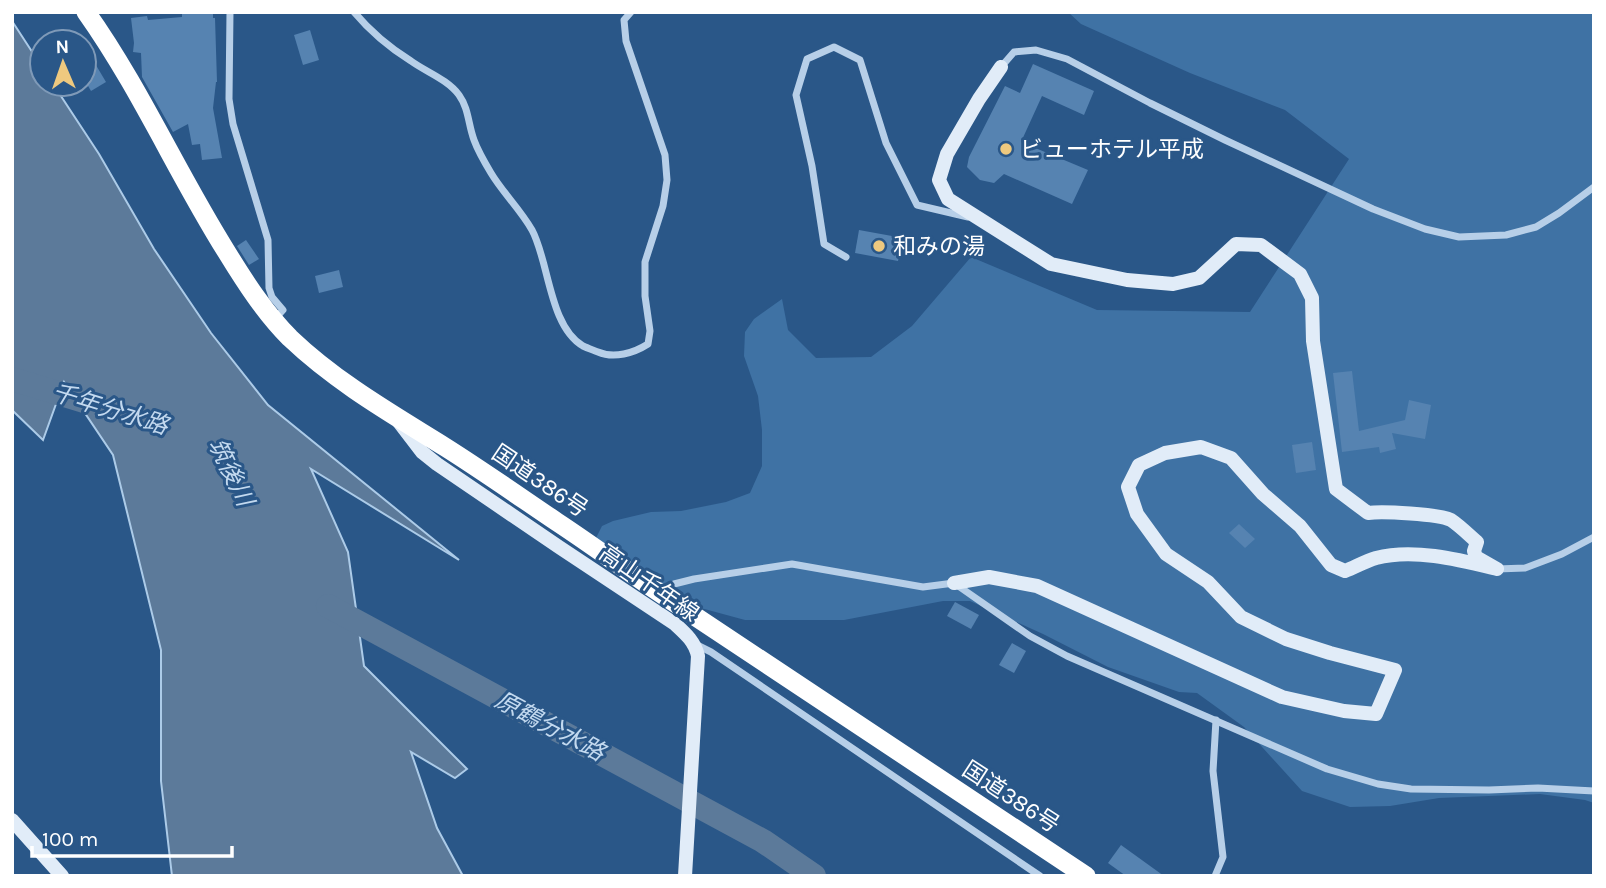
<svg xmlns="http://www.w3.org/2000/svg" width="1606" height="888" viewBox="0 0 1606 888" font-family="Karla,'Noto Sans JP',sans-serif">
	<style>
		.green { fill: #3f72a4 }
		.water { fill: #5c7a9a; stroke: #accbe8; stroke-width: 2 }
		.lines { fill: none; stroke-linecap: round; stroke-linejoin: round }
		.river { stroke: #5c7a9a; stroke-width: 24 }
		.building { fill: #5683b1 }
		.street { stroke: #b7cfe8; stroke-width: 7 }
		.secondary { stroke: #e1ecf8; stroke-width: 14 }
		.highway { stroke: #fff; stroke-width: 19 }
		.poi-dot { fill: #eec97f; stroke: #2a5788; stroke-width: 2.5 }
		.labels { text-anchor: middle; dominant-baseline: central; stroke-width: 6; stroke-linejoin: round; paint-order: stroke }
		.poi-label { font-size: 23px; fill: #fff; stroke: #2a5788; text-anchor: start }
		.street-label { font-size: 23px; fill: #fff; stroke: #2a5788 }
		.water-label { font-size: 24px; font-style: italic; fill: #c3d9ef; stroke: #2a5788 }
	</style>
	<rect width="100%" height="100%" fill="#2a5788"/>
	<path class="green" d="M1068,12h526v791l-9,-3 -45,-6 -101,4 -49,8 -40,1 -48,-16 -58,-64 -47,-34 -18,-1 -71,-25 -65,-33 -73,-33h-27l-99,19h-99l-70,-19 -81,-59 8,-16 11,-5 38,-9 30,-1 45,-9 24,-9 12,-27v-36l-4,-34 -14,-40 1,-24 9,-13 28,-20 6,31 28,28 55,-1 41,-31 59,-69 126,53 153,2 99,-153 -64,-49 -95,-37 -109,-49z"/>
	<path class="water" d="M12,21l30,46v17h11l46,70 55,95 57,84 57,72 191,155 -148,-91 37,83 16,114 103,103 -12,9 -44,-26 26,76 26,48h-291l-11,-95v-131l-48,-195 -49,-73 -21,58 -31,-30z"/>
	<g class="lines">
		<g class="river">
			<path d="M12,379l95,29"/>
			<path d="M328,606l435,235 51,35"/>
		</g>
	</g>
	<g class="building">
		<path d="M182,12h31v6h2l2,64h-1l-3,26 9,50 -20,2 -2,-16 -8,1 -4,-21 -15,8 -31,-55 -1,-24 -8,-1 1,-9 -3,-25 16,-2 1,4 34,-3z"/>
		<path d="M310,30l9,30 -16,5 -9,-30z"/>
		<path d="M84,45l22,37 -15,9 -7,-12z"/>
		<path d="M1033,64l61,27 -10,24 -42,-19 -21,46 67,28 -16,34 -68,-30 -10,9 -14,-3 -13,-13 2,-10 36,-71 15,7z"/>
		<path d="M859,230l44,8 -5,23 -43,-8z"/>
		<path d="M246,240l13,19 -10,6 -12,-19z"/>
		<path d="M339,270l4,17 -24,6 -4,-17z"/>
		<path d="M1352,371l7,60 46,-11 4,-20 22,5 -6,34 -33,-6 4,16 -16,4 -1,-6 -37,5 -9,-79z"/>
		<path d="M1312,442l4,28 -20,3 -4,-28z"/>
		<path d="M1239,524l16,15 -10,9 -16,-15z"/>
		<path d="M955,602l24,13 -8,14 -24,-13z"/>
		<path d="M1012,643l14,8 -12,22 -15,-8z"/>
		<path d="M1121,845l43,31h-38l-18,-13z"/>
	</g>
	<g class="lines">
		<g class="street">
			<path d="M230,12l-1,87 4,25 35,116 1,48 3,9 11,13 -9,10"/>
			<path d="M354,12c16,19 36,36 57,49 15,11 36,18 48,34 10,14 9,29 15,45 4,11 11,23 17,33 12,20 29,36 41,57 17,31 17,96 51,116 4,2 10,4 15,6 16,7 36,1 50,-8l2,-13 -5,-35v-34l18,-56 4,-26 -2,-25 -39,-114 -2,-21 7,-8"/>
			<path d="M1001,67l13,-15 22,-2 31,9 83,44 75,37 148,69 52,20 34,8 47,-2 30,-8 23,-14 35,-26"/>
			<path d="M846,257l-22,-13 -12,-78 -16,-71 11,-36 27,-12 26,13 26,83 31,62 51,12"/>
			<path d="M1497,569l28,-1 37,-14 32,-17"/>
			<path d="M665,596l9,-12 20,-5 98,-15 131,23 31,-4 76,53 37,20 260,113 51,15 33,5 78,1 49,-2 56,3"/>
			<path d="M695,644l16,8 329,224"/>
			<path d="M1215,876l8,-19 -10,-86 3,-51"/>
		</g>
		<g class="secondary">
			<path d="M399,422l23,30 15,12 122,83 116,77c11,10 20,18 23,32l-13,220"/>
			<path d="M954,583l35,-6 48,9 245,111 62,14 32,3 19,-44 -65,-17 -44,-14 -45,-22 -33,-35 -42,-28 -29,-40 -9,-27 11,-22 26,-12 36,-6 30,11 32,36 37,32 31,39 14,6c10,-4 21,-10 31,-13 38,-10 84,2 121,11l-21,-12 -2,-6 3,-9c-8,-7 -17,-16 -26,-22 -12,-6 -69,-9 -83,-7l-32,-24 -23,-148 -1,-43 -12,-24 -39,-29 -25,-1 -37,34 -26,6 -46,-4 -76,-16 -103,-65 -9,-19 8,-26 32,-55 22,-32"/>
			<path d="M12,820l50,56"/>
		</g>
		<path class="highway" d="M86,12c54,76 91,161 140,239 19,31 39,62 64,87 46,44 102,76 155,109 38,24 75,50 112,75 38,25 74,52 112,77 138,93 278,184 417,277"/>
	</g>
	<g class="poi-dot">
		<circle cx="1006" cy="149" r="7"/>
		<circle cx="879" cy="246" r="7"/>
	</g>
	<g class="labels">
		<g class="poi-label">
			<text x="1020" y="149">ビューホテル平成</text>
			<text x="893" y="246">和みの湯</text>
		</g>
		<g class="street-label">
			<text transform="translate(540 481) rotate(34)">国道386号</text>
			<text transform="translate(649 583) rotate(35)">高山千年線</text>
			<text transform="translate(1011 797) rotate(33)">国道386号</text>
		</g>
		<g class="water-label">
			<text transform="translate(110 409) rotate(17)">千年分水路</text>
			<text transform="translate(231 472) rotate(64)">筑後川</text>
			<text transform="translate(550 726) rotate(28)">原鶴分水路</text>
		</g>
	</g>
	<rect width="1606" height="888" fill="none" stroke="#ffffff" stroke-width="28"/>
	<g transform="translate(63 63) rotate(358)"><circle r="33" fill="#2a5788" stroke="#7f9ab8" stroke-width="2"/>
	<path d="M0-5L12 26L0 18L-12 26Z" fill="#eec97f"/>
	<text y="-10" font-size="19" font-weight="bold" text-anchor="middle" fill="#ffffff">N</text>
	</g>
	<path d="M32 846v10h200v-10" fill="none" stroke="#ffffff" stroke-width="3.5"/>
	<text x="42" y="846" font-size="21" fill="#ffffff" stroke="#2a5788" stroke-width="5" paint-order="stroke">100 m</text>
</svg>
